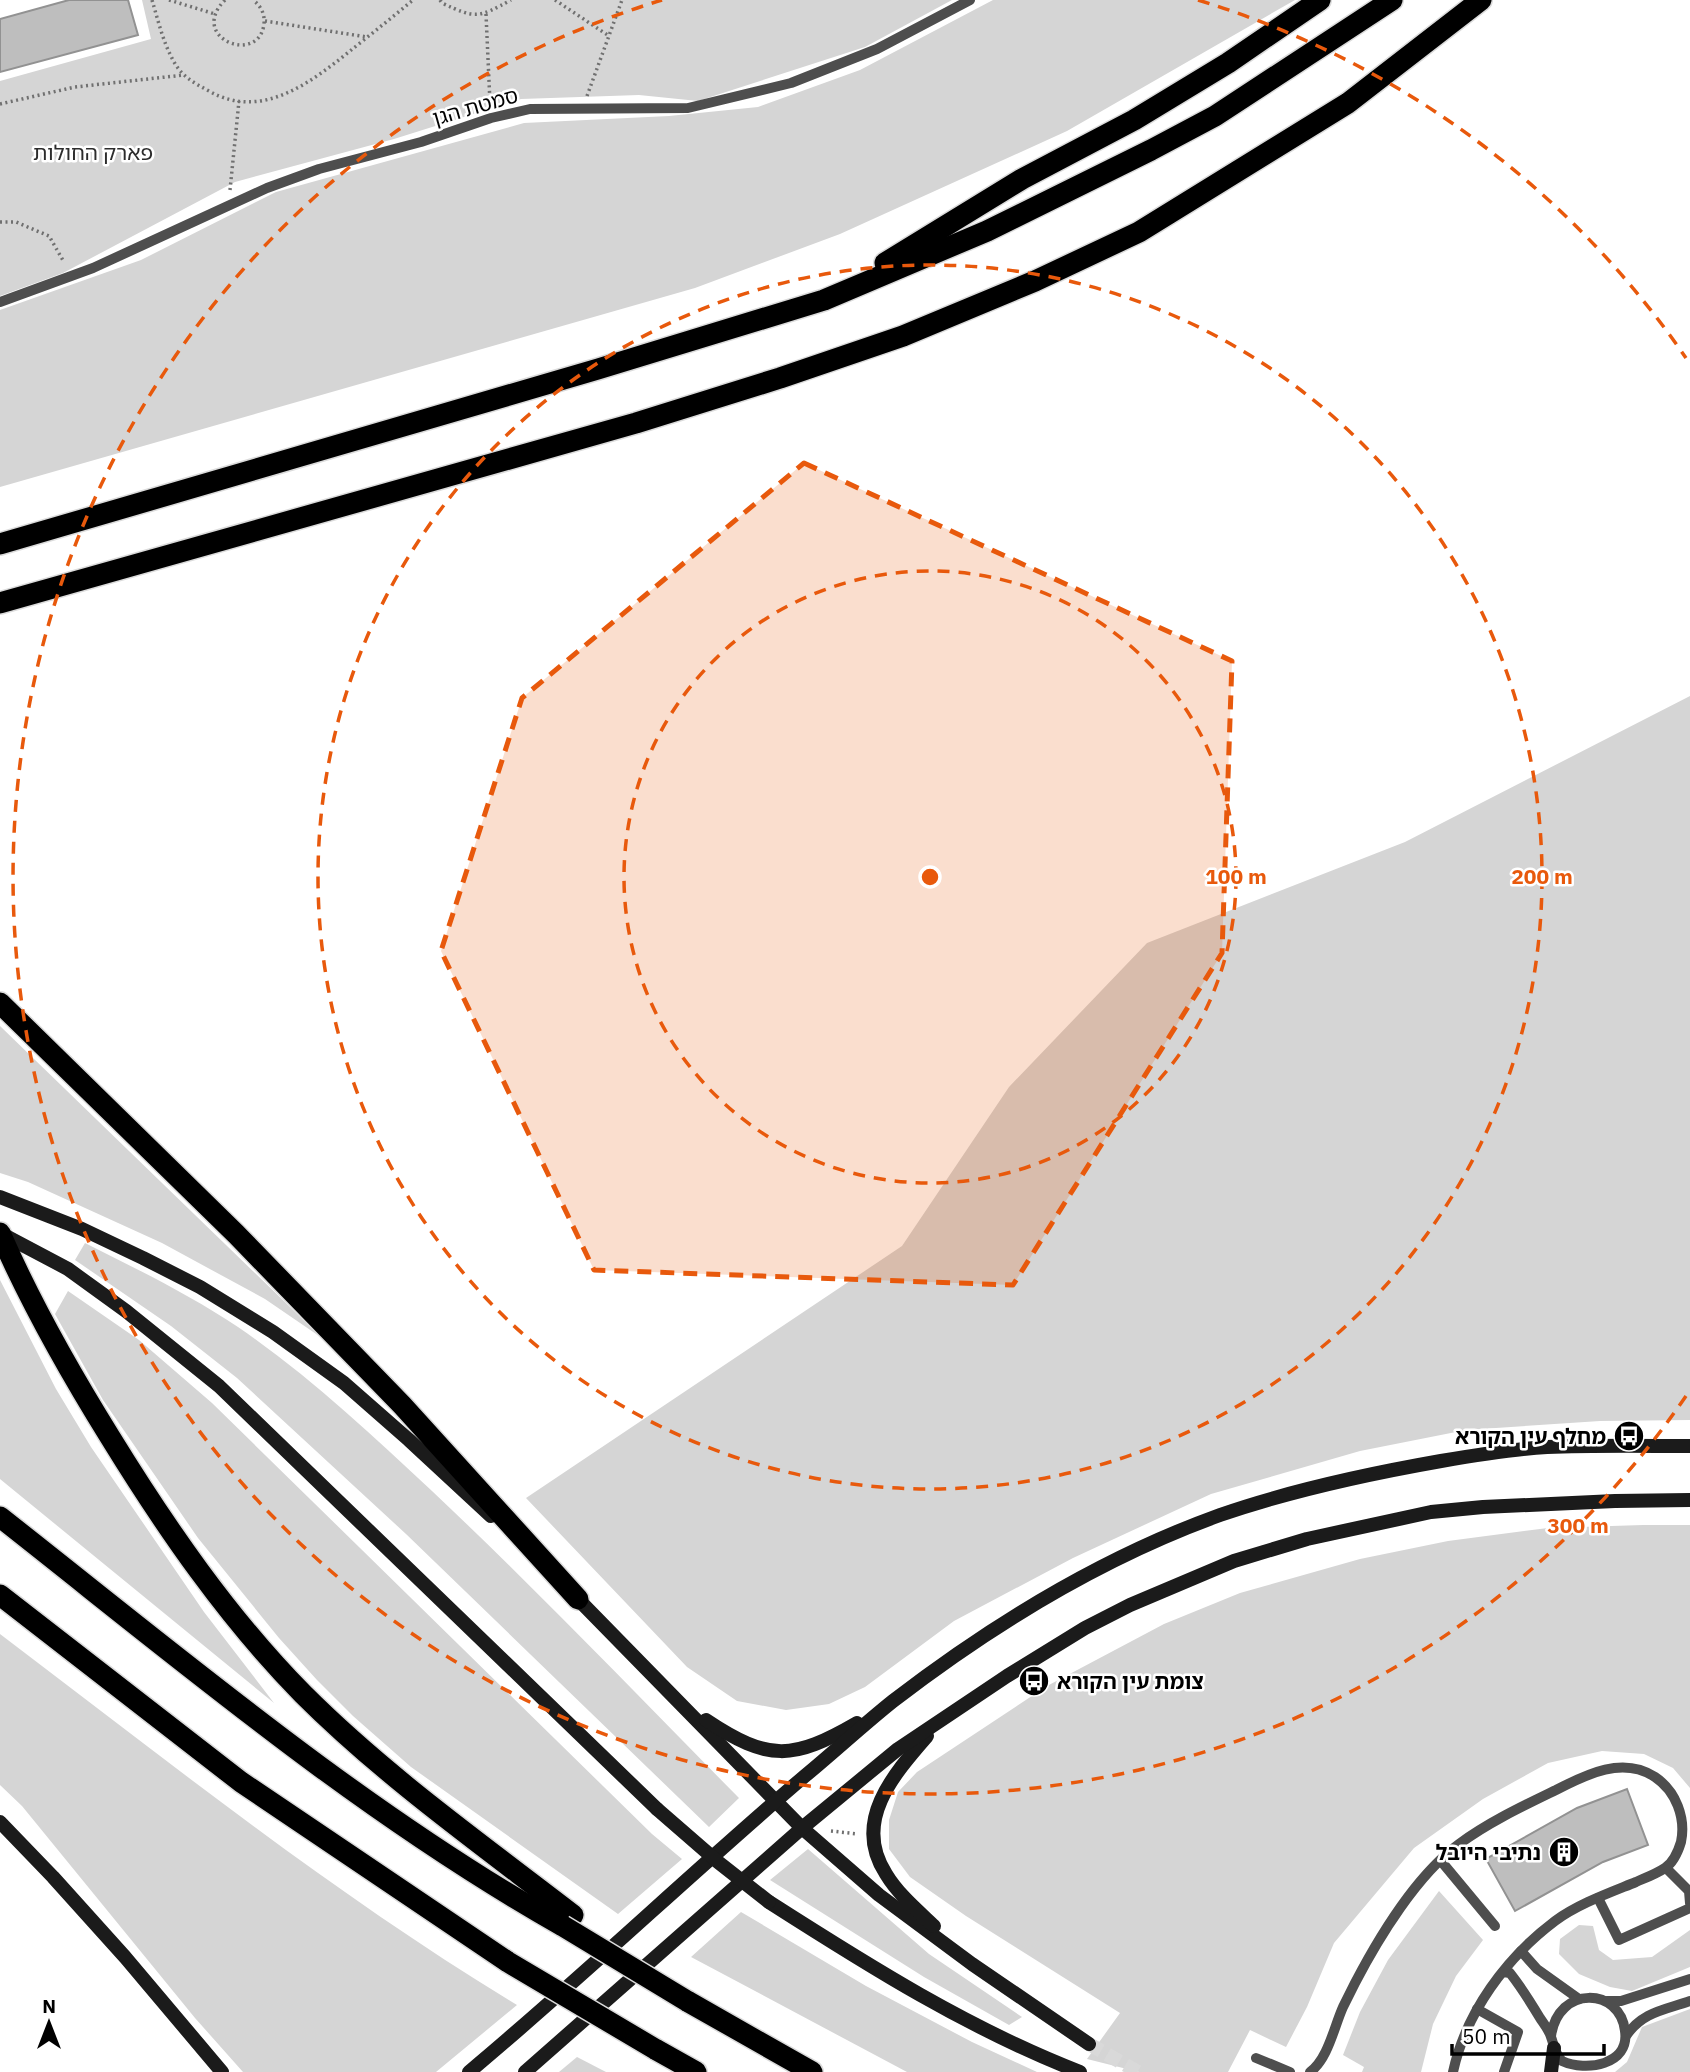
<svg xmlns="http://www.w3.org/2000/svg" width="1690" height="2072" viewBox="0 0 1690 2072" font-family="'IBM Plex Sans','Noto Sans Hebrew',sans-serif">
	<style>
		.green { fill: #d5d5d5 }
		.building { fill: #bebebe; stroke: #929292; stroke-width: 2 }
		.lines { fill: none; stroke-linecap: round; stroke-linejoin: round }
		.secondary-tunnel { stroke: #d9d9d9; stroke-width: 14; stroke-dasharray: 14 7; stroke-linecap: butt }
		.motorway-casing { stroke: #dbdbdb; stroke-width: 24 }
		.path { stroke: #707070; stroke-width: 3.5; stroke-dasharray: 2 3.5; stroke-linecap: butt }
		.service { stroke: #4e4e4e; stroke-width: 10 }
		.secondary { stroke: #1b1b1b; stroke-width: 14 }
		.motorway { stroke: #000; stroke-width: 21 }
		.motorway-bridge-casing { stroke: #dbdbdb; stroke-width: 24; stroke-linecap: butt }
		.secondary-bridge { stroke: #1b1b1b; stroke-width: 14 }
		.motorway-bridge { stroke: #000; stroke-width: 21 }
		.marked { fill: #e8590c; fill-opacity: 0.2; stroke: #e8590c; stroke-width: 5; stroke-dasharray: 14 9; stroke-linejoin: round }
		.ring { fill: none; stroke: #e8590c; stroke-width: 3.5; stroke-dasharray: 12 9 }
		.labels { text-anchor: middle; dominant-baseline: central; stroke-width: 5; stroke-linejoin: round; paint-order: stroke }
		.street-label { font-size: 21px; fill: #000; stroke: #fff }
		.park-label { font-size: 21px; fill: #2c2c2c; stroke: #fff }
		.poi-label { font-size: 21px; font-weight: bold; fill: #000; stroke: #fff; text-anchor: end }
		.centre { fill: #e8590c; stroke: #fff; stroke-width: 3.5 }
		.ring-label { font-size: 21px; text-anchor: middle; font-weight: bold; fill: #e8590c; stroke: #fff; stroke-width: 5; stroke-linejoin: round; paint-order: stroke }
	</style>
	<rect width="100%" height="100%" fill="#fff"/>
	<g class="green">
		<path d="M142,0h810l-87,47 -167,54 -59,-6 -118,4 -127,40 -159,43 -172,91 -63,23v-215l151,-42z"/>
		<path d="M993,0h302l-228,131 -227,103 -145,54 -695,199v-177l141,-50 135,-68 248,-69 145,-7 89,-9 102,-37z"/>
		<path d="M1690,696v724l-90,1 -134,9 -106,21 -149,43 -138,64 -119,63 -89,66 -36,17 -43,6 -49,-9 -50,-34 -161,-169 376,-252 107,-159 138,-144 258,-101z"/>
		<path d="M0,1026l322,312 -57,-39 -103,-56 -134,-61 -28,-9z"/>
		<path d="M85,1243c52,26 105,52 153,84 70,48 132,106 194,164 105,99 205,204 307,307l-30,29 -303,-293 -169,-156 -66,-52 -96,-66z"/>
		<path d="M0,1280l56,109 35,58 113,165 70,91 -274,-224z"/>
		<path d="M68,1291l71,49 73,63 440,431 30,25 -64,55 -207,-147 -58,-51 -36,-36 -38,-42 -81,-100 -95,-138 -48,-86z"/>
		<path d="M1643,1525h47v263l-17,-20 -29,-14 -42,-3 -54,12 -65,36 -69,49 -80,95 -27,64 -21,40 -36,-17 -22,42h-89l-52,-13 33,-46 -154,-97 -56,-39 -21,-28v-29l9,-28 19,-20 130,-86 117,-62 76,-31 120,-34 88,-18 100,-13z"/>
		<path d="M0,1634c169,128 335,261 517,371l-81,67h-193l-48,-54 -173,-212 -22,-21z"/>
		<path d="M808,1849l121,105 93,63 -13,8 -85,-48 -154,-97z"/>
		<path d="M1439,1891l44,49 -27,36 -23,48 -12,48h-59l2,-5 -21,-12 17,-43 28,-52z"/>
		<path d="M741,1912l125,74 106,56 65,30h-130l-216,-115z"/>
		<path d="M1579,1925l14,1 6,24 14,10 39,-3 38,-27v37l-58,24 -22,-4 -31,-13 -20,-20 1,-15z"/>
		<path d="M1690,2009v63h-75l12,-10 15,-35z"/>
		<path d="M577,2057l29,15h-47z"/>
	</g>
	<g class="building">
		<path d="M69,0h59l10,35 -138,37v-53z"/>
		<path d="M1627,1789l21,56 -45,17 -88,49 -29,-52 91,-51z"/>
	</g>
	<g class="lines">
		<path class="secondary-tunnel" d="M1089,2044l49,28"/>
		<g class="motorway-casing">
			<g id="motorway">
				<path d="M885,263l137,-84 112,-59 94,-57 92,-63"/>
				<path d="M0,544l598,-175 226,-69 163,-69 164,-81 64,-34 177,-116"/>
				<path d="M0,603l636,-180 144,-45 123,-42 132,-55 104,-49 209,-129 133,-103"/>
				<path d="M0,1003l236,231 166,171 176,194"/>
				<path d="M0,1233c31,71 69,138 110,204 56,91 118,181 193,257 82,82 178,150 270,221"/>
				<path d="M0,1517c182,143 361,295 563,409"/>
				<path d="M0,1595l241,187 267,180"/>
				<path d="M687,2001l125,71"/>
				<path d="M655,2049l41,23"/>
			</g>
		</g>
		<g class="path">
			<path d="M152,0c6,20 11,42 21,60 8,16 21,23 36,31 54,31 105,-11 146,-44 20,-16 39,-31 58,-47"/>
			<path d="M169,0l46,14"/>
			<path d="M225,0c-38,38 34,66 39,24 1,-10 -3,-18 -11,-24"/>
			<path d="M440,0l2,3c34,16 36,15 69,-3"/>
			<path d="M555,0l54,36"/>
			<path d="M486,14l4,89"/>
			<path d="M265,21l102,16"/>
			<path d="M587,96l35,-96"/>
			<path d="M0,104l75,-17 109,-12"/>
			<path d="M230,190l9,-89"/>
			<path d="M0,222h16l33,14 15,26"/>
			<path d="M831,1831l27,3"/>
		</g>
		<g class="service">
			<path d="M0,302l93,-34 174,-80 52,-19 102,-27 70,-24 39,-9 158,-1 103,-25 86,-34 93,-49"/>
			<path d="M1441,1861l54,65"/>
			<path d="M1666,1868l23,23 1,12"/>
			<path d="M1598,1898l21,42 71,-32"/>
			<path d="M1521,1951l16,18 42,30"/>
			<path d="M1503,1972l7,1c11,14 21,30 30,45 4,6 9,12 11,19 3,8 4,17 11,24 24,11 68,4 63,-30 -5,-44 -67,-46 -74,5"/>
			<path d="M1607,2001h14l69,-22"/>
			<path d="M1477,2009l41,23 -14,40"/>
			<path d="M1626,2036c16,-24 38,-26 64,-35"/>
			<path d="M1256,2058l34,14"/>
			<path d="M1310,2072c18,-13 24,-45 33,-65 4,-8 8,-16 12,-24 24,-46 62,-108 104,-139 30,-22 64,-38 97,-54 31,-16 67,-34 99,-13 21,14 31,41 26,65 -3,10 -7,20 -16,26 -9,6 -20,10 -29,14 -27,11 -58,22 -81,39 -49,37 -89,91 -102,151"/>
		</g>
		<g class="secondary">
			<path d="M0,1197l82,32 61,29 57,29 73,45 71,51 65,57 82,76"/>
			<path d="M0,1233l68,36 58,42 93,75 438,423"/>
			<path d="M572,1593l230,235 77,67 93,69 117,80"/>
			<path d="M706,1720c63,42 87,40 151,3"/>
			<path d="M927,1736c-34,39 -75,86 -41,138 12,20 31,36 48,52"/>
			<path d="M0,1822l53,55 72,80 97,115"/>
			<path d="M769,1902c100,64 200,127 311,170"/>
			<path d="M469,2072c115,-96 223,-200 337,-297 29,-24 57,-50 87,-74 100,-77 208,-143 327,-186 72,-25 147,-41 221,-54 35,-6 71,-12 106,-14 48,-2 96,-1 143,-1"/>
			<path d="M525,2072l277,-244 96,-79 109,-73 78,-48 45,-23 104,-44 73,-22 124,-27 52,-5 132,-6 75,-1"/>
			<path d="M1551,2072l3,-24"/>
		</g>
		<use href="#motorway" class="motorway"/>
		<g class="motorway-bridge-casing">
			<g id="motorway-bridge">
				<path d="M563,1926l124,75"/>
				<path d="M508,1962l147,87"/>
			</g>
		</g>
		<path class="secondary-bridge" d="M657,1809l61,53 51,40"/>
		<use href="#motorway-bridge" class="motorway-bridge"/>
	</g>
	<path class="marked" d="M804,463l428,198 -10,292 -209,332 -419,-15 -153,-319 81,-253z"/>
	<g class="ring">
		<circle cx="930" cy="877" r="306"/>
		<circle cx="930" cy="877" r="612"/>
		<path d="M1686 1396A917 917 0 1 1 662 0M1198 0A917 917 0 0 1 1686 358"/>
	</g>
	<defs>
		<g id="bus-disc" transform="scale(1.575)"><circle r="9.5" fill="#000" stroke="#fff"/><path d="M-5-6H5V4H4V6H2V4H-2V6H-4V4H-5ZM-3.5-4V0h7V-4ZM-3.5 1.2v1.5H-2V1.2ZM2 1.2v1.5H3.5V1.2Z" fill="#fff"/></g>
		<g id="building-disc" transform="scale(1.575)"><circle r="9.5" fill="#000" stroke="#fff"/><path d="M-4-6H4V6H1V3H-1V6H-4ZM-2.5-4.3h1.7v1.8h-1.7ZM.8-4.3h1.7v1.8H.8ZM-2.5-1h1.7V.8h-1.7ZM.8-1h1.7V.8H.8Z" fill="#fff"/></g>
	</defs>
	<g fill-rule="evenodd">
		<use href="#bus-disc" x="1629" y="1436"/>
		<use href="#bus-disc" x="1034" y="1681"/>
		<use href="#building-disc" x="1564" y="1852"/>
	</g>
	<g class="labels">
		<g class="street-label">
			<text transform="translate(475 106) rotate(-16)">סמטת הגן</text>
		</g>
		<g class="park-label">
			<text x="93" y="152">פארק החולות</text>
		</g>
		<g class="poi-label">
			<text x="1606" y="1436">מחלף עין הקורא</text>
			<text x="1057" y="1681" text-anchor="start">צומת עין הקורא</text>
			<text x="1541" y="1852">נתיבי היובל</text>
		</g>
	</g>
	<circle cx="930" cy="877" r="10" class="centre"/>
	<g class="ring-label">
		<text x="1236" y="884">100 m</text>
		<text x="1542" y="884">200 m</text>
		<text x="1578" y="1533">300 m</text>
	</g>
	<g transform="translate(49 2023)" stroke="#ffffff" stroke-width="5" paint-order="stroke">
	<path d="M0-5L12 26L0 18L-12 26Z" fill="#000000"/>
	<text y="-10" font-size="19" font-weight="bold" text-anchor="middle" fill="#000000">N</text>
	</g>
	<path d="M1452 2044v10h152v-10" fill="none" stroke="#000000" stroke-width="3.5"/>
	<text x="1462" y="2044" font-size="21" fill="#000000" stroke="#ffffff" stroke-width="5" paint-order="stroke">50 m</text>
</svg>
